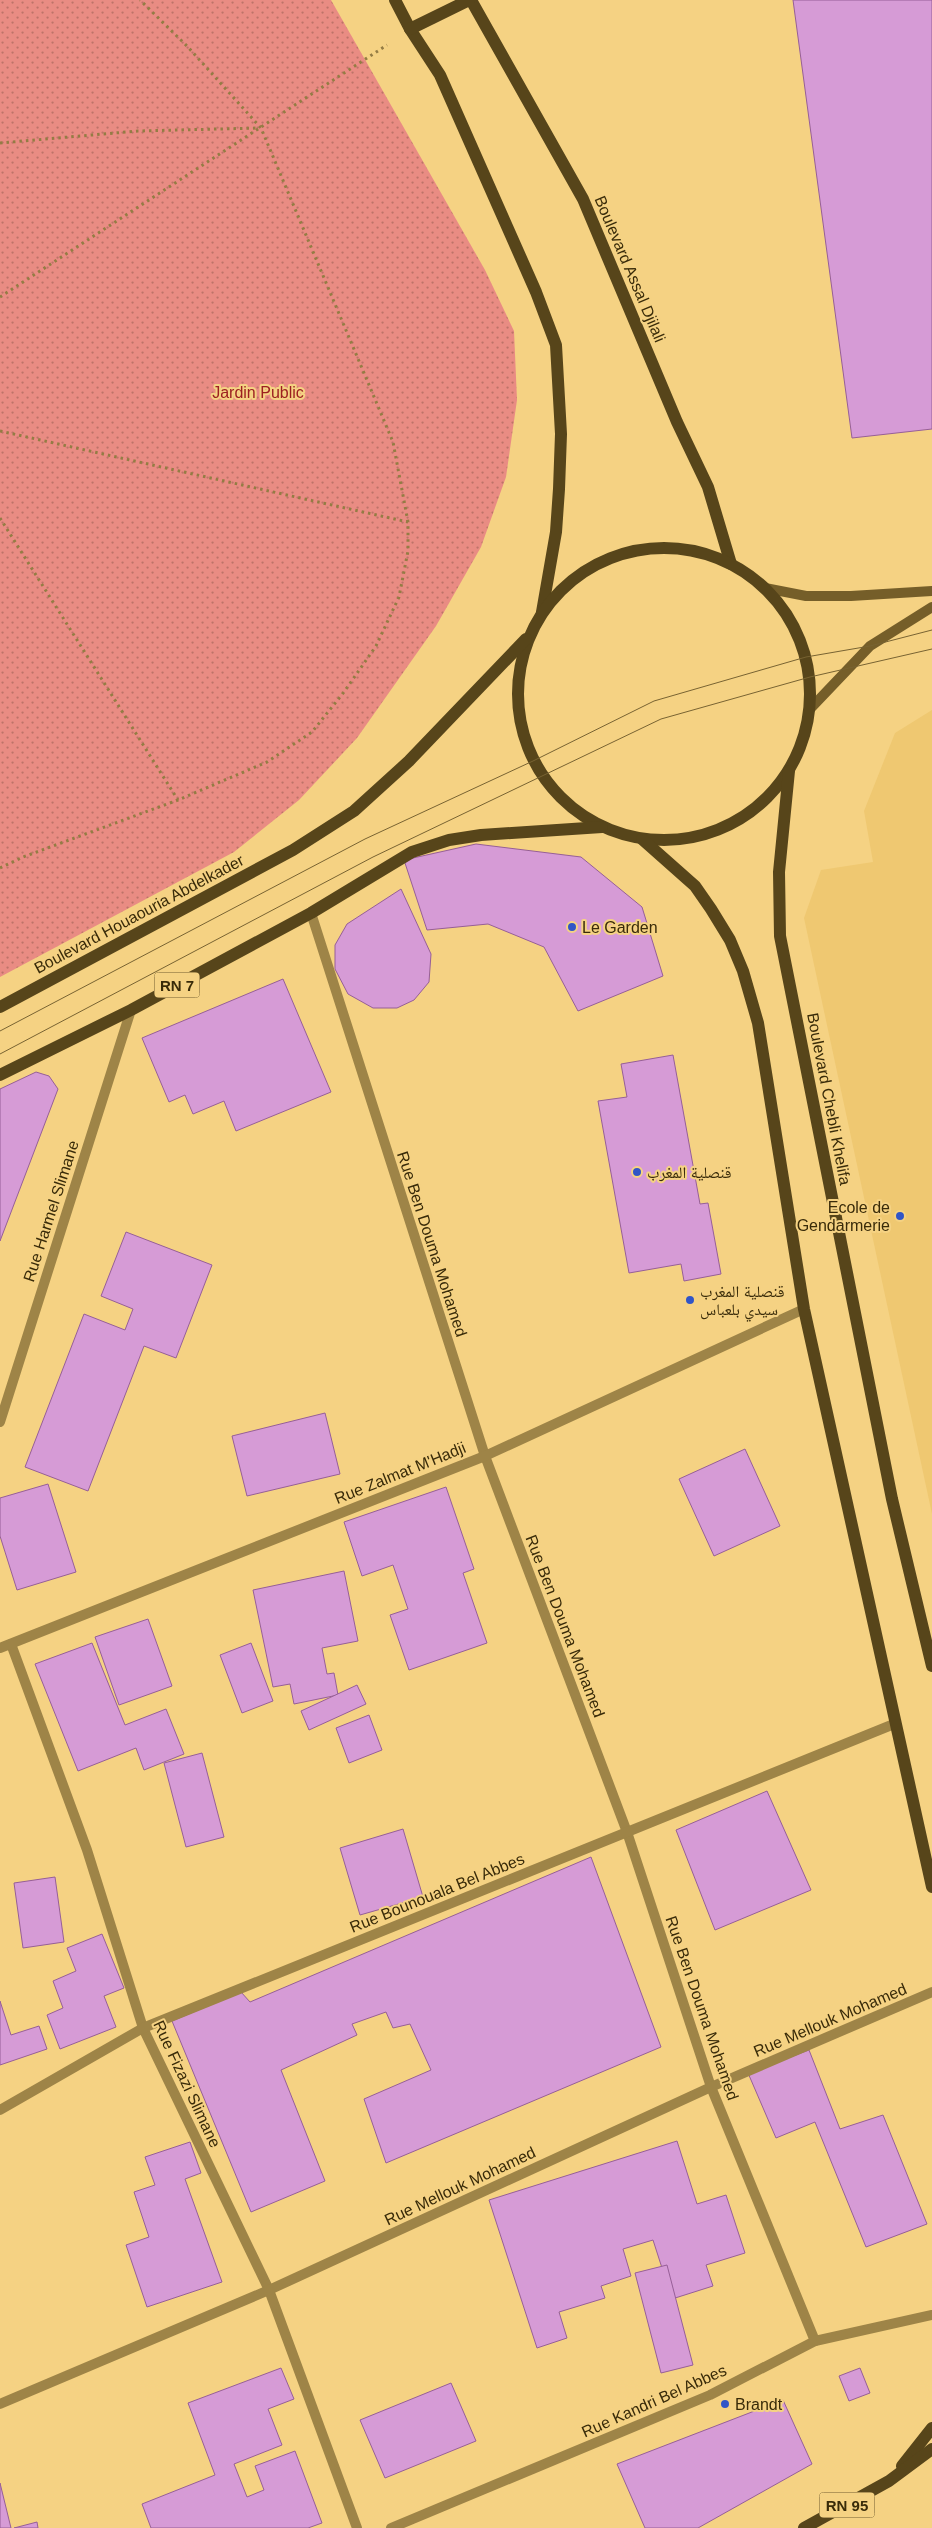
<svg xmlns="http://www.w3.org/2000/svg" width="932" height="2528" viewBox="0 0 932 2528" font-family="Arial,'Noto Naskh Arabic',sans-serif">
	<style>
		.built { fill: #efc871 }
		.park { fill: url(#park-dots) }
		.building { fill: #d69bd6; stroke: #965f97 }
		.lines { fill: none; stroke-linecap: round; stroke-linejoin: round }
		.path { stroke: #947c44; stroke-width: 3; stroke-dasharray: 2.5 4; stroke-linecap: butt }
		.street { stroke: #9e8447; stroke-width: 10 }
		.secondary { stroke: #755e29; stroke-width: 10 }
		.primary { stroke: #57451a; stroke-width: 12 }
		.tram { stroke: #786332; stroke-width: 1 }
		.poi-dot { fill: #3155c6; stroke: #f5d283; stroke-width: 2 }
		.labels { text-anchor: middle; dominant-baseline: central; stroke-width: 4; stroke-linejoin: round; paint-order: stroke }
		.shield { fill: #f5d283; stroke: #715d2e; stroke-width: 1 }
		.shield-label { font-size: 15px; font-weight: bold; fill: #392b09 }
		.street-label { font-size: 16px; fill: #392b09; stroke: #f5d283 }
		.park-label { font-size: 16px; fill: #9c2021; stroke: #f5d283 }
		.poi-label { font-size: 16px; fill: #392b09; stroke: #f5d283; text-anchor: start }
	</style>
	<defs>
		<pattern id="park-dots" width="8" height="8" patternUnits="userSpaceOnUse" patternTransform="scale(1.25)"><rect width="8" height="8" fill="#e98c83"/><path d="M2 2h.1M6 6h.1" fill="none" stroke="#be7369" stroke-width="1.8" stroke-linecap="round"/></pattern>
	</defs>
	<rect width="100%" height="100%" fill="#f5d283"/>
	<path class="built" d="M932,710v804l-128,-596 17,-48 52,-8 -9,-51 31,-78z"/>
	<path class="park" d="M0,0h331l154,270 29,61 3,69 -11,77 -25,70 -45,79 -79,112 -58,62 -65,52 -234,125z"/>
	<g class="building">
		<path d="M793,0h139v429l-80,9z"/>
		<path d="M476,844l105,13 61,50 21,69 -85,35 -34,-64 -56,-23 -61,6 -23,-70z"/>
		<path d="M401,889l30,65 -2,28 -15,18 -17,8h-24l-25,-14 -13,-25v-24l12,-21z"/>
		<path d="M283,979l48,113 -95,39 -12,-30 -31,13 -8,-19 -16,7 -27,-64z"/>
		<path d="M673,1055l27,149 8,-1 13,71 -37,7 -3,-17 -52,9 -31,-172 29,-4 -6,-33z"/>
		<path d="M36,1072l13,4 9,13 -58,152v-152z"/>
		<path d="M126,1232l86,33 -36,93 -32,-12 -56,145 -63,-24 59,-153 41,16 8,-21 -32,-13z"/>
		<path d="M325,1413l15,61 -93,22 -15,-60z"/>
		<path d="M745,1449l35,77 -66,30 -35,-77z"/>
		<path d="M48,1484l28,88 -59,18 -17,-54v-38z"/>
		<path d="M446,1487l28,82 -11,4 24,70 -78,27 -19,-55 18,-6 -15,-44 -31,11 -18,-54z"/>
		<path d="M344,1571l14,70 -36,7 5,26 7,-1 4,22 -44,9 -4,-20 -17,3 -20,-97z"/>
		<path d="M148,1619l24,67 -53,19 -24,-68z"/>
		<path d="M92,1643l33,82 41,-16 18,45 -40,16 -8,-22 -58,23 -43,-107z"/>
		<path d="M251,1643l22,58 -31,12 -22,-58z"/>
		<path d="M357,1685l9,19 -57,26 -8,-19z"/>
		<path d="M369,1715l13,35 -33,13 -13,-35z"/>
		<path d="M202,1753l22,84 -38,10 -22,-84z"/>
		<path d="M767,1791l44,99 -96,40 -39,-100z"/>
		<path d="M403,1829l20,68 -63,18 -20,-67z"/>
		<path d="M591,1857l70,190 -275,116 -22,-64 67,-29 -21,-46 -17,4 -7,-16 -34,12 5,11 -76,35 44,111 -74,31 -79,-191 69,-29 9,10z"/>
		<path d="M55,1877l9,65 -41,6 -9,-65z"/>
		<path d="M102,1934l22,54 -20,8 12,31 -56,22 -13,-34 16,-7 -10,-27 23,-10 -9,-23z"/>
		<path d="M0,2001l11,34 28,-9 8,23 -47,16z"/>
		<path d="M809,2050l31,79 43,-14 44,109 -61,23 -51,-125 -39,16 -28,-65z"/>
		<path d="M677,2141l20,63 29,-9 19,58 -39,12 7,21 -41,13 -19,-59 -30,9 8,27 -30,10 4,12 -46,14 8,26 -30,10 -48,-148z"/>
		<path d="M190,2142l11,31 -16,6 37,103 -75,25 -21,-62 23,-8 -15,-45 21,-7 -10,-28z"/>
		<path d="M667,2265l26,100 -32,8 -26,-100z"/>
		<path d="M281,2368l13,31 -26,10 14,36 -48,19 13,33 17,-7 -9,-24 40,-15 27,72 -14,5h-157l-9,-24 73,-29 -27,-72z"/>
		<path d="M860,2368l10,25 -21,8 -10,-25z"/>
		<path d="M451,2383l25,58 -91,37 -25,-58z"/>
		<path d="M783,2400l29,64 -114,64h-53l-28,-64z"/>
		<path d="M0,2483l11,45h-11z"/>
		<path d="M37,2522l1,6h-24z"/>
	</g>
	<g class="lines">
		<g class="path">
			<path d="M0,143l138,-12 121,-3"/>
			<path d="M0,297l387,-252"/>
			<path d="M0,431l408,91"/>
			<path d="M0,518l178,282"/>
			<path d="M0,868l23,-11 155,-57 89,-38 45,-30 32,-40 32,-46 23,-49 9,-46v-29l-15,-80 -132,-314 -74,-82 -47,-46"/>
		</g>
		<g class="street">
			<path d="M311,913l174,543 142,376 84,255 104,254"/>
			<path d="M0,1422l131,-412"/>
			<path d="M11,1644l76,206 56,178 126,262 88,238"/>
			<path d="M0,1648l485,-192 319,-147"/>
			<path d="M0,2110l143,-82 751,-304"/>
			<path d="M0,2404l269,-114 442,-203 221,-95"/>
			<path d="M391,2528l319,-133 105,-54 117,-26"/>
		</g>
		<g class="secondary">
			<path d="M765,588l41,8h45l81,-5"/>
			<path d="M810,709l60,-63 62,-39"/>
		</g>
		<g class="primary">
			<path d="M395,0l15,29 30,46 96,217 20,53 5,89 -2,55 -3,43 -14,80"/>
			<path d="M471,0l112,199 94,223 31,65 23,77"/>
			<path d="M410,29l59,-29"/>
			<circle cx="664" cy="694" r="146"/>
			<path d="M789,771l-10,101 1,64 112,563 40,167"/>
			<path d="M642,839l53,47 16,23 19,31 13,31 15,52 46,286 128,578"/>
			<path d="M0,1007l293,-157 61,-39 55,-50 117,-122"/>
			<path d="M0,1075l131,-65 180,-97 101,-61 37,-12 32,-5 121,-8"/>
			<path d="M902,2466l30,-38"/>
			<path d="M804,2528l85,-47 43,-32"/>
		</g>
		<g class="tram">
			<path d="M0,1031l365,-192 168,-78 121,-60 152,-44 64,-11 62,-16"/>
			<path d="M0,1054l373,-197 288,-138 149,-42 122,-28"/>
		</g>
	</g>
	<g class="poi-dot">
		<circle cx="572" cy="927" r="5"/>
		<circle cx="637" cy="1172" r="5"/>
		<circle cx="900" cy="1216" r="5"/>
		<circle cx="690" cy="1300" r="5"/>
		<circle cx="725" cy="2404" r="5"/>
	</g>
	<g class="labels">
		<g class="shield">
			<rect x="154.5" y="972.5" width="45" height="25" rx="4"/>
			<rect x="819.5" y="2492.5" width="55" height="25" rx="4"/>
		</g>
		<g class="shield-label">
			<text x="177" y="985">RN 7</text>
			<text x="847" y="2505">RN 95</text>
		</g>
		<g class="street-label">
			<text transform="translate(630 269) rotate(67)">Boulevard Assal Djilali</text>
			<text transform="translate(139 914) rotate(-28)">Boulevard Houaouria Abdelkader</text>
			<text transform="translate(829 1099) rotate(79)">Boulevard Chebli Khelifa</text>
			<text transform="translate(51 1211) rotate(-72)">Rue Harmel Slimane</text>
			<text transform="translate(432 1244) rotate(72)">Rue Ben Douma Mohamed</text>
			<text transform="translate(400 1473) rotate(-22)">Rue Zalmat M'Hadji</text>
			<text transform="translate(565 1626) rotate(69)">Rue Ben Douma Mohamed</text>
			<text transform="translate(437 1893) rotate(-22)">Rue Bounouala Bel Abbes</text>
			<text transform="translate(702 2008) rotate(71)">Rue Ben Douma Mohamed</text>
			<text transform="translate(830 2020) rotate(-23)">Rue Mellouk Mohamed</text>
			<text transform="translate(187 2084) rotate(65)">Rue Fizazi Slimane</text>
			<text transform="translate(460 2186) rotate(-25)">Rue Mellouk Mohamed</text>
			<text transform="translate(654 2401) rotate(-24)">Rue Kandri Bel Abbes</text>
		</g>
		<g class="park-label">
			<text x="258" y="392">Jardin Public</text>
		</g>
		<g class="poi-label">
			<text x="582" y="927">Le Garden</text>
			<text x="647" y="1172">قنصلية المغرب</text>
			<text x="890" y="1207" text-anchor="end">Ecole de<tspan x="890" dy="18">Gendarmerie</tspan></text>
			<text x="700" y="1291">قنصلية المغرب<tspan x="700" dy="18">سيدي بلعباس</tspan></text>
			<text x="735" y="2404">Brandt</text>
		</g>
	</g>
</svg>
